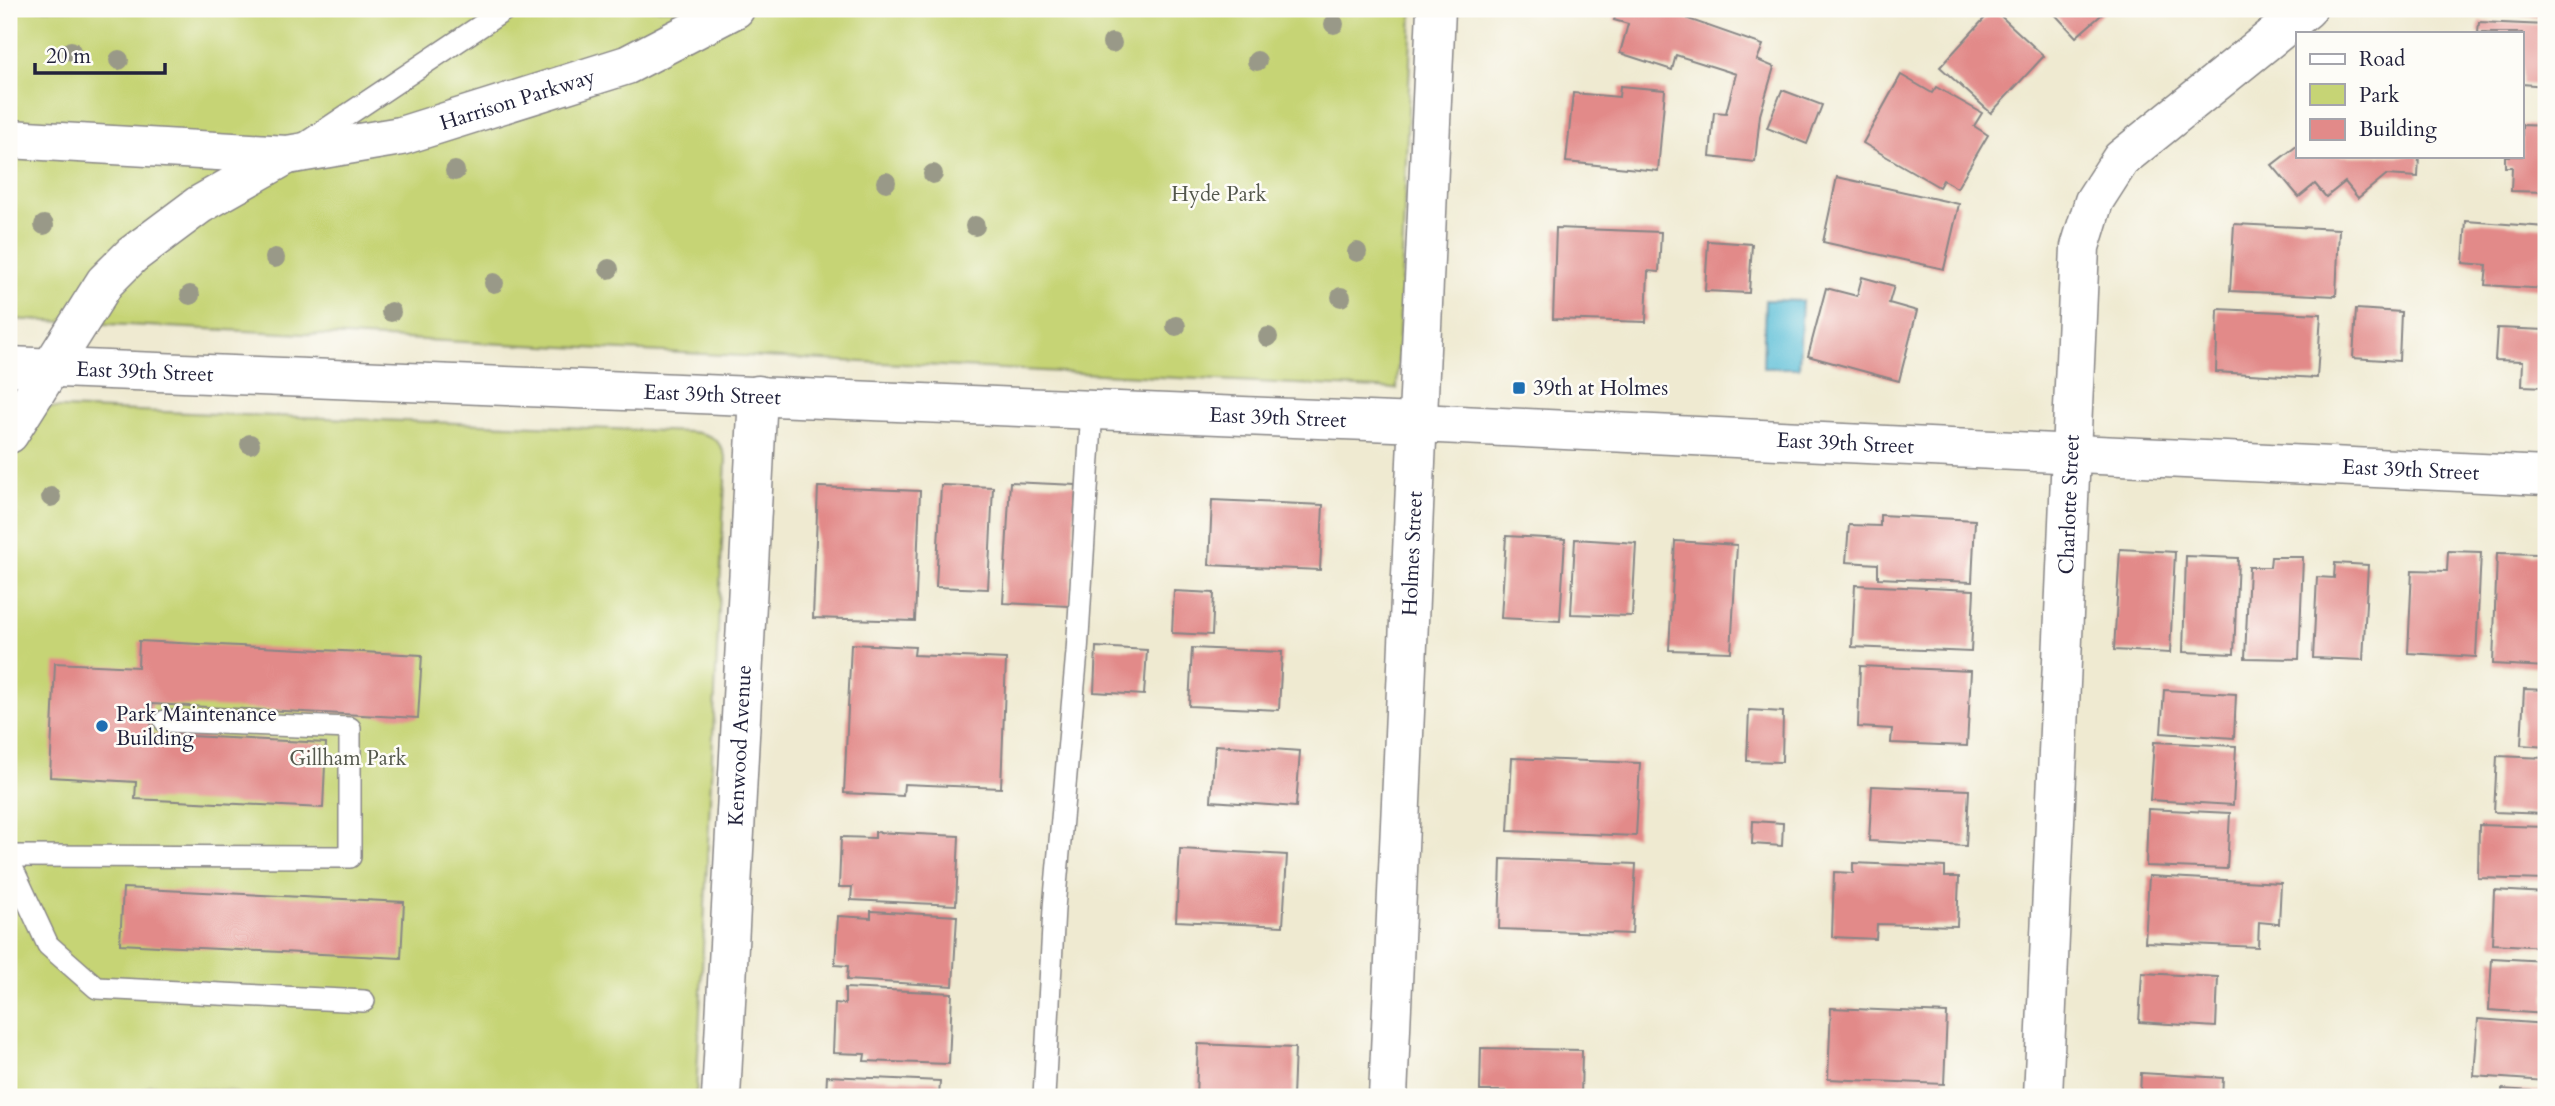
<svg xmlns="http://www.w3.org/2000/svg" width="2555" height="1106" viewBox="0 0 2555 1106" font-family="Cardo,serif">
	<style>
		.green { fill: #c6d475; stroke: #747b58; stroke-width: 2 }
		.sand { fill: #eeda9e; stroke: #887e6c; stroke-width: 2 }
		.water { fill: #59bed7; stroke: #3e7089; stroke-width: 2 }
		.building { fill: #e28a89 }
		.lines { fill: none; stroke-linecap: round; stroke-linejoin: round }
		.lane-casing { stroke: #888686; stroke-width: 24 }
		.street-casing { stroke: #888686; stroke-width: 41 }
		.secondary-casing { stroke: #888686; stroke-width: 41 }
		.lane { stroke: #fff; stroke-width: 21 }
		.street { stroke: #fff; stroke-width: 38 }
		.secondary { stroke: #fff; stroke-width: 38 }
		.tree { fill: #998 }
		.poi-dot { fill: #1f6fb2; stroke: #fdfcf7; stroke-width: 2.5 }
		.labels { text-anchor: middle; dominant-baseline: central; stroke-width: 5; stroke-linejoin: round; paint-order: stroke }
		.street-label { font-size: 21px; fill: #22223b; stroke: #fdfcf7 }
		.park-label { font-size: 21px; fill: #53574c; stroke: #fdfcf7 }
		.poi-label { font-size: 21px; fill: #22223b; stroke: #fdfcf7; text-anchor: start }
	</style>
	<rect width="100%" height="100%" fill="#fdfcf7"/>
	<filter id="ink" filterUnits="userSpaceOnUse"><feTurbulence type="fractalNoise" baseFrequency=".0143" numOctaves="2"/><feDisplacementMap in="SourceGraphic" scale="14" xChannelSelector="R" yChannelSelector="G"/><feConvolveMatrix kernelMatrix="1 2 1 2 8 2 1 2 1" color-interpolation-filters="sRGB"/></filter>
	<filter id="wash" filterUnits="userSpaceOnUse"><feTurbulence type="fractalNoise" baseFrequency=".00686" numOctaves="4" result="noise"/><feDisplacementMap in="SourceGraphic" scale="28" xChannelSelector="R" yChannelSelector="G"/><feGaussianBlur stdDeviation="1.57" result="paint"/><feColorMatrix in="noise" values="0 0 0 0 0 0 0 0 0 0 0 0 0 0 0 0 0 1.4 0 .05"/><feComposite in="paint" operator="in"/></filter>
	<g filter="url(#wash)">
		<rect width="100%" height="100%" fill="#efead1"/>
		<g class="green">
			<path d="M9,9h1403l-15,380 -1388,-70z"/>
			<path d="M9,406l682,26c20,2 29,7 35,27l-30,638h-687z"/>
		</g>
		<path class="sand" d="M150,1085l80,6 17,6h-114z"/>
		<path class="water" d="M1765,300l37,1 -3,67h-36z"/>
		<g id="blocks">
			<g class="building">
				<path d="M1618,9h74l-4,10 75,26 -6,15 17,7 -14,48 -5,47 -45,-5 4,-45 12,1 10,-39 -60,-19 -4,15 -52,-17 8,-29 -14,-4z"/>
				<path d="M1993,9l51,47 -53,57 -51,-46z"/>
				<path d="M2050,9h58l-32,28z"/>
				<path d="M2522,9h24v9l-25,-2z"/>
				<path d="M2479,22l67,3v61l-24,-2v-51h-44z"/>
				<path d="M1901,75l31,18 4,-6 46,26 -8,13 14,9 -31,53 -14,-8 -4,7 -76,-44z"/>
				<path d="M1620,86l45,4 -7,81 -92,-9 7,-69 46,4z"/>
				<path d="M1782,90l40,15 -15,39 -40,-16z"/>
				<path d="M2522,125l24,1v66l-35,-1 1,-24h-7v-11h17z"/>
				<path d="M2298,145v11h121l-1,21 -32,-2 -28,23 -13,-16 -19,15 -11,-13 -16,13 -27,-32z"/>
				<path d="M1837,177l122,27 -15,65 -121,-27z"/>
				<path d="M2466,221l80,6v62l-61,-4 2,-20 -24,-2z"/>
				<path d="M2234,224l105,5 -3,67 -106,-5z"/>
				<path d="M1556,228l105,4 -2,40 -11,-1 -2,51 -93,-3z"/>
				<path d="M1708,241l44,3 -3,49 -44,-2z"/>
				<path d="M1862,277l32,9 -5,17 28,8 -18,70 -91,-25 18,-68 31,8z"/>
				<path d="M2218,309l103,5 -4,64 -101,-6z"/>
				<path d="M2356,309l45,3 -2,49 -46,-3z"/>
				<path d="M2497,328l49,2v57l-24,-1 1,-25 -28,-1z"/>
				<path d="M1010,482l66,3 -6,121 -67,-3z"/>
				<path d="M941,485l52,2 -5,102 -52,-2z"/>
				<path d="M818,487l102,4 -5,130 -102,-3z"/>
				<path d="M1212,500l111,5 -3,65 -111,-5z"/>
				<path d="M1880,515l95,5 -3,62 -94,-4v-14l-32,-2 3,-37 31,1z"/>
				<path d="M1506,536l59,3 -5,82 -59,-3z"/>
				<path d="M1575,539l61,4 -4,73 -61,-2z"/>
				<path d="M1675,541l62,4 -6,107 -62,-2z"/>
				<path d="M2120,549l55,3 -5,101 -56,-3z"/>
				<path d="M2448,551l33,1 -5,105 -68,-4 4,-83 35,1z"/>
				<path d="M2497,553l41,1v25h8v88l-53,-3z"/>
				<path d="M2186,556l52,2 -4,96 -51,-2z"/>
				<path d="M2271,557h32l-4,102 -54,-1 4,-91h21z"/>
				<path d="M2335,563l33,2 -5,95 -50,-2 4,-81 17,1z"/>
				<path d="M1855,585l119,5 -3,62 -119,-5z"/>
				<path d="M1174,591l40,2 -2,42 -40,-2z"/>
				<path d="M139,641l283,14 -4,63 -266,-14 -1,30 175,9 -3,65 -188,-9 1,-17 -86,-5 5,-114 83,4z"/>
				<path d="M851,644l64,3 -1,8 92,4 -5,129 -97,-4 -1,12 -59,-3z"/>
				<path d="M1096,647l51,3 -3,45 -50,-3z"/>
				<path d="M1192,648l90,4 -3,58 -90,-4z"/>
				<path d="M1860,666l111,5 -4,75 -76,-3 1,-14 -34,-2z"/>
				<path d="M2524,689l22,1v57l-25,-2z"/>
				<path d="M2164,690l72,4 -2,44 -73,-5z"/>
				<path d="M1749,710l34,2 -1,50 -35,-1z"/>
				<path d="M2154,742l82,4 -3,59 -83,-5z"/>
				<path d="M1215,745l85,6 -4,56 -85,-6z"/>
				<path d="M2497,756l49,2v56l-52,-2z"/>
				<path d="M1512,758l128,5 -4,73 -128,-5z"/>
				<path d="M1872,786l97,4 -3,56 -97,-5z"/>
				<path d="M2148,809l82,4 -3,56 -81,-3z"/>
				<path d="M1753,821l30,2 -1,23 -30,-2z"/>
				<path d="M2479,825l67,2v53l-68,-2z"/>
				<path d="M875,832l84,4 -3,69 -105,-5 1,-13h-13l2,-50 34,1z"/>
				<path d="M1180,849l107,6 -4,71 -107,-5z"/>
				<path d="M1501,859l135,5 -4,70 -133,-5z"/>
				<path d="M1853,863l92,4v10h14l-2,49 -80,-2 -1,15 -44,-2 2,-65 19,1z"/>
				<path d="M2149,876l132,7 -2,41 -20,-2 -1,25 -113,-5z"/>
				<path d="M123,888l281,14 -3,56 -281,-14z"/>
				<path d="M2494,890l52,3v54l-54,-3z"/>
				<path d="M871,911l86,5 -4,70 -106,-6 1,-14 -13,-1 3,-49 33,2z"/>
				<path d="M2492,958l54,3v53l-57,-4z"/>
				<path d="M2142,973l76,4 -2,50 -77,-5z"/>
				<path d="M845,988l107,5 -3,71 -85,-3 1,-7 -32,-1 2,-50 10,1z"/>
				<path d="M1831,1008l116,5 -3,71 -116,-5z"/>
				<path d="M2478,1019l68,5v57l-72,-5z"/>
				<path d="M1198,1044l97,4 -2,49h-97z"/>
				<path d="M1481,1048l101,2 -1,47h-75v-6h-26z"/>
				<path d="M2141,1073l82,5 -1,19h-82z"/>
				<path d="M827,1076l113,5 -1,16h-113z"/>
				<path d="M2502,1089l44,3v5h-44z"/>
				<rect x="964" y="1094" width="41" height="3"/>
			</g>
		</g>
	</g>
	<g filter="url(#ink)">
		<use href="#blocks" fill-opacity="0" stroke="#888686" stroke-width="2"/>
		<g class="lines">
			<g class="lane-casing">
				<g id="lane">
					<path d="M304,144l202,-135"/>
					<path d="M9,856l341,1v-129l-185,-7"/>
					<path d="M9,861l39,84 49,43 267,13"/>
					<path d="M1044,1097l10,-189 23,-256 15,-243"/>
				</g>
			</g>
			<g class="street-casing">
				<g id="street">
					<path id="s1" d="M9,139l278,16 114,-19 226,-71 108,-56"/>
					<path d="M9,434l96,-152 27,-27 67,-50 88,-50"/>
					<path id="s2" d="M721,1097l37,-702"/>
					<path id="s3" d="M1388,1097l48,-1088"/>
					<path id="s4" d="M2043,1097l37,-850 14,-46 27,-42 186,-150"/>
				</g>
			</g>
			<g class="secondary-casing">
				<g id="secondary">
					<path id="s5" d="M9,366l1409,57 1128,53"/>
				</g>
			</g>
			<use href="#lane" class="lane"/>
			<use href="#street" class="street"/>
			<use href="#secondary" class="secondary"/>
		</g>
		<g class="tree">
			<circle cx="1334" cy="24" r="10"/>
			<circle cx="1112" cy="43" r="10"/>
			<circle cx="71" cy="51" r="10"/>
			<circle cx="119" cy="60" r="10"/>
			<circle cx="1257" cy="61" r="10"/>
			<circle cx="455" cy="171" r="10"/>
			<circle cx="933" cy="174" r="10"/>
			<circle cx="886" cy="182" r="10"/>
			<circle cx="44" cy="225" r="10"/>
			<circle cx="975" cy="226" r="10"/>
			<circle cx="1357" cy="252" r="10"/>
			<circle cx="275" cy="258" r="10"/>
			<circle cx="609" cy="269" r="10"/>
			<circle cx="494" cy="283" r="10"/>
			<circle cx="190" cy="295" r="10"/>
			<circle cx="1341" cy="297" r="10"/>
			<circle cx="391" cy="312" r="10"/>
			<circle cx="1176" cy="326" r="10"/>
			<circle cx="1268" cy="337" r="10"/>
			<circle cx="250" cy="444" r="10"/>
			<circle cx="51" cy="497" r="10"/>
		</g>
	</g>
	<g class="poi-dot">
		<rect x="1512" y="381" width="14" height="14" rx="3.5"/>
		<circle cx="102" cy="726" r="7"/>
	</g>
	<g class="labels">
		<g class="street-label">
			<text stroke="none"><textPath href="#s1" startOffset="516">Harrison Parkway</textPath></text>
			<text stroke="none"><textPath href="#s5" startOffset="136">East 39th Street</textPath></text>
			<text stroke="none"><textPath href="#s5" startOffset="704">East 39th Street</textPath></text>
			<text stroke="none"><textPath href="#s5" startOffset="1270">East 39th Street</textPath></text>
			<text stroke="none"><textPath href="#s5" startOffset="1838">East 39th Street</textPath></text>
			<text stroke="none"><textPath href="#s5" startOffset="2404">East 39th Street</textPath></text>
			<text stroke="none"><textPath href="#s4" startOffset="593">Charlotte Street</textPath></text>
			<text stroke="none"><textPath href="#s3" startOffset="544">Holmes Street</textPath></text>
			<text stroke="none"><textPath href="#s2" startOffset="352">Kenwood Avenue</textPath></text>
		</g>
		<g class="park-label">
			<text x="1219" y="194">Hyde Park</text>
			<text x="348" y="758">Gillham Park</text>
		</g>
		<g class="poi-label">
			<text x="1533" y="388">39th at Holmes</text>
			<text x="116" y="714">Park Maintenance<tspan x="116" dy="24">Building</tspan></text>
		</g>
	</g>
	<rect width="2555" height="1106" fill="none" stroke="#fdfcf7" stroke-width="35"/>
	<rect x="2296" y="32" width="228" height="126" fill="#fdfcf7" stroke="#a5a5ac" stroke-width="2"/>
	<rect x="2310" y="54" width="35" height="10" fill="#ffffff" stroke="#a5a5ac" stroke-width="2"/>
	<text x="2359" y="66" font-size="21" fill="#22223b">Road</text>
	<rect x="2310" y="84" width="35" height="21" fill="#c6d475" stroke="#a5a5ac" stroke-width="2"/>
	<text x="2359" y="102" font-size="21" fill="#22223b">Park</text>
	<rect x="2310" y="119" width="35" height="21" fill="#e28a89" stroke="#a5a5ac" stroke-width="2"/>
	<text x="2359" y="136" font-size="21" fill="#22223b">Building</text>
	<path d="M35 63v10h130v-10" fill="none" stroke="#22223b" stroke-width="3.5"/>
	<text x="46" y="63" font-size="21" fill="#22223b" stroke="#fdfcf7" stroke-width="5" paint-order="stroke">20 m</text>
</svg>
